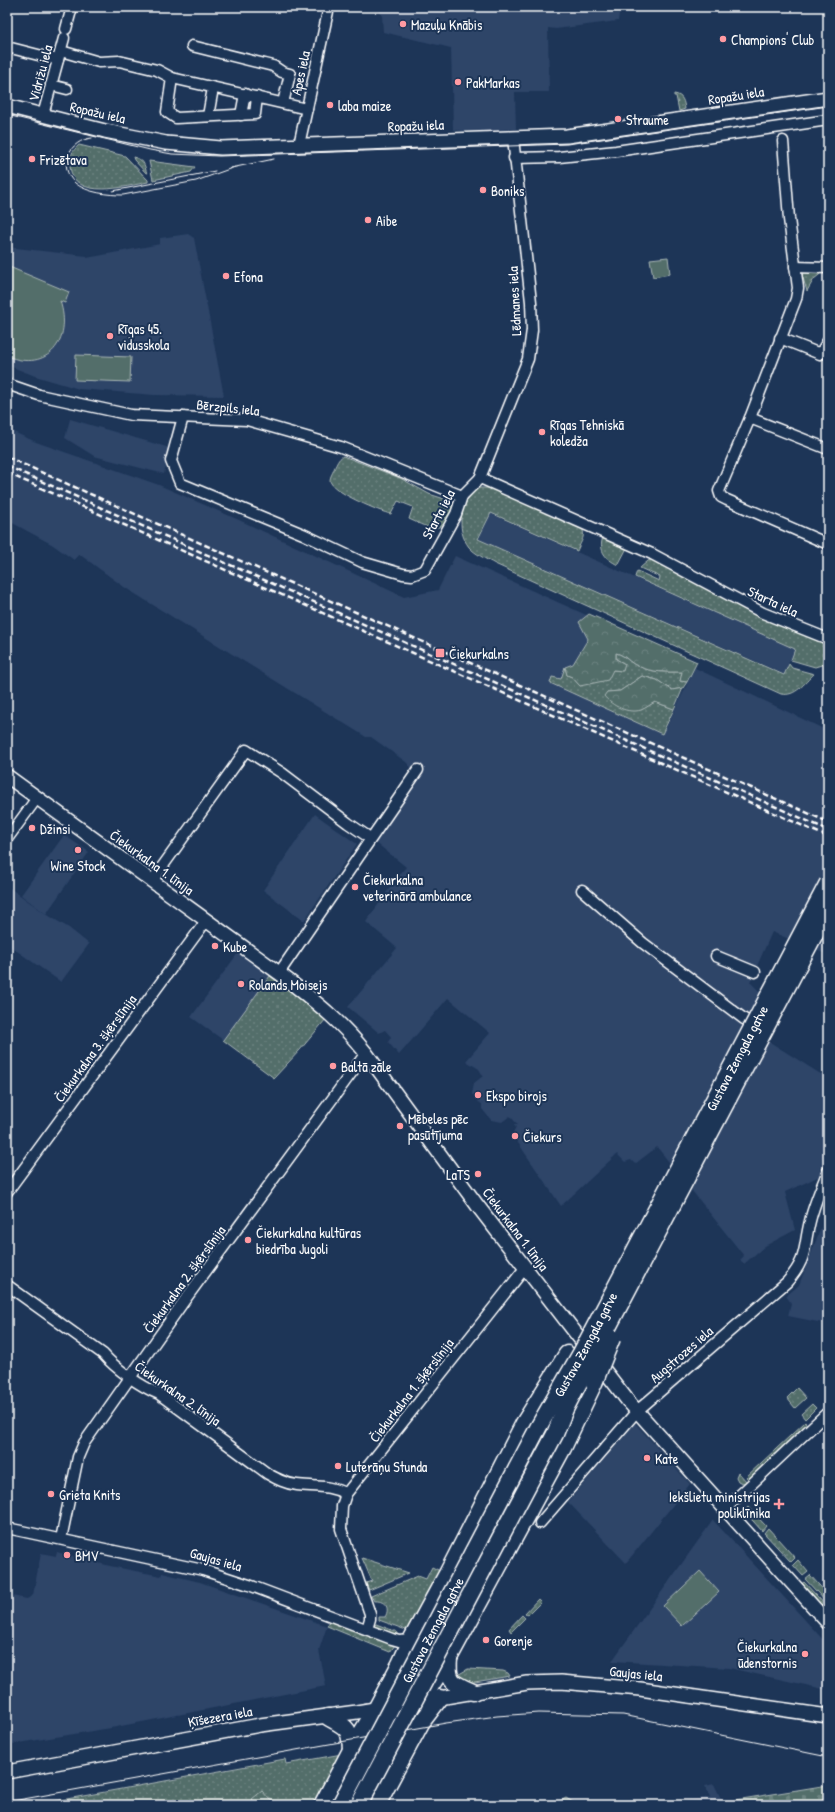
<svg xmlns="http://www.w3.org/2000/svg" width="835" height="1812" viewBox="0 0 835 1812" font-family="'Patrick Hand',sans-serif">
	<style>
		.built { fill: #2d4468 }
		.grass { fill: url(#grass-dots); stroke: #a9b6b5 }
		.forest { fill: url(#forest-crowns); stroke: #a9b6b5 }
		.cemetery { fill: url(#cemetery-stones); stroke: #a9b6b5 }
		.park { fill: #536e6b; stroke: #a9b6b5 }
		.lines { fill: none; stroke-linecap: round; stroke-linejoin: round }
		.minor-casing { stroke: #fff; stroke-width: 13 }
		.tertiary-casing { stroke: #fff; stroke-width: 16 }
		.primary-casing { stroke: #fff; stroke-width: 19 }
		.minor { stroke: #1d3557; stroke-width: 10 }
		.tertiary { stroke: #1d3557; stroke-width: 13 }
		.primary { stroke: #1d3557; stroke-width: 16 }
		.tram { stroke: #fff; stroke-width: 1 }
		.rail { stroke: #fff; stroke-width: 2.5; stroke-dasharray: 6 3; stroke-linecap: butt }
		.primary-bridge-casing { stroke: #fff; stroke-width: 19; stroke-linecap: butt }
		.primary-bridge { stroke: #1d3557; stroke-width: 16 }
		.poi-dot { fill: #ff9aa2; stroke: #1d3557; stroke-width: 1.5 }
		.labels { text-anchor: middle; dominant-baseline: central; stroke-width: 4; stroke-linejoin: round; paint-order: stroke }
		.poi-label { font-size: 14px; fill: #fff; stroke: #1d3557; text-anchor: start }
		.street-label { font-size: 14px; fill: #fff; stroke: #1d3557 }
	</style>
	<defs>
		<pattern id="grass-dots" width="8" height="8" patternUnits="userSpaceOnUse"><rect width="8" height="8" fill="#536e6b"/><path d="M2 2h.1M6 6h.1" fill="none" stroke="#6d8481" stroke-width="1.8" stroke-linecap="round"/></pattern>
		<pattern id="forest-crowns" width="20" height="18" patternUnits="userSpaceOnUse"><rect width="20" height="18" fill="#536e6b"/><path d="M2 6a3 3 0 1 1 6 0M12 15a3 3 0 1 1 6 0" fill="none" stroke="#6d8481"/></pattern>
		<pattern id="cemetery-stones" width="16" height="16" patternUnits="userSpaceOnUse"><rect width="16" height="16" fill="#536e6b"/><path d="M2 7V4a2 2 0 0 1 4 0v3zM10 15v-3a2 2 0 0 1 4 0v3z" fill="#6d8481"/></pattern>
	</defs>
	<rect width="100%" height="100%" fill="#1d3557"/>
	<filter id="ink" filterUnits="userSpaceOnUse"><feTurbulence type="fractalNoise" baseFrequency=".025" numOctaves="2"/><feDisplacementMap in="SourceGraphic" scale="8" xChannelSelector="R" yChannelSelector="G"/><feConvolveMatrix kernelMatrix="1 2 1 2 8 2 1 2 1" color-interpolation-filters="sRGB"/></filter>
	<g filter="url(#ink)">
		<g class="built">
			<path d="M377,7h243l-2,14 -62,8 -8,-1 1,64h-34l1,37 -43,3 -20,-2 -2,-82 -68,-16 -1,-16z"/>
			<path d="M188,234l6,4 30,158 -70,-1 -75,-6 -44,-13 -28,-11v-118l80,9v2l73,-14v-6z"/>
			<path d="M70,419l100,29 -6,26 -70,-18 -29,-18z"/>
			<path d="M7,429l29,13 123,43 80,35 165,77 34,-7 17,-34 149,67 -31,66 92,41 30,-62 133,63v224l-56,-23 -22,50 29,29 -14,28 54,34 9,3v66l-5,13 -3,21 -35,16 10,38 -30,16 -21,18 -4,-4 4,-4 -87,-109 -22,17 -4,-4 -6,2 -8,-8 -56,52 -49,-72 4,-7 -3,-2h5l-8,-9 -8,6 -11,-2 -9,-11v-5l-4,-2 -6,-8 2,-11 9,-7 -4,-7 -13,-8 24,-28 -42,-35 -49,57 -11,-13 3,-5 -6,-7 -6,3 -31,-26 49,-59 -31,-26 32,-46 8,-9 -31,-25 44,-65 -13,-15 -35,-25h-5l-242,-150 -45,-33 -5,6 -21,-15 -46,-25z"/>
			<path d="M491,514l304,135 -11,25 -305,-135z"/>
			<path d="M315,814l42,30 -53,77 -41,-31z"/>
			<path d="M64,835l25,17 -43,62 -25,-19z"/>
			<path d="M7,886l39,28 23,14 20,16 -28,38 -54,-38z"/>
			<path d="M238,953l32,23 -47,64 -32,-23z"/>
			<path d="M828,1209v115l-40,-8 3,-13 -5,-7 13,-11z"/>
			<path d="M635,1423l55,61 -64,79 -58,-61z"/>
			<path d="M713,1520l115,125v45l-99,-22 -117,-7z"/>
			<path d="M57,1552l53,14 51,10 1,-3 38,9 127,44 -8,24 7,36 -215,42 -104,17v-150l20,4 6,-4 8,-42 15,3z"/>
			<path d="M714,1784l10,21h-44v-3l30,-5 -5,-11z"/>
		</g>
		<g class="grass">
			<path d="M674,94c9,1 10,8 11,15l-6,2 -3,-15h-2z"/>
			<path d="M79,145l46,11 23,24v2c-21,4 -75,20 -78,-16 -1,-9 2,-15 9,-21z"/>
			<path d="M133,157c11,3 11,6 14,17l-13,-14z"/>
			<path d="M149,161l46,6 -4,5 -38,8z"/>
			<path d="M824,271l-10,8 -7,12 -5,-16 3,-3z"/>
			<path d="M343,456l57,22 29,16 22,7c3,6 2,10 -1,15 -11,20 -25,10 -41,3l4,-12 -15,-6 -7,13c-11,-2 -55,-21 -60,-31 -3,-4 2,-10 3,-14 3,-6 4,-10 9,-13z"/>
			<path d="M479,488h12l89,38c8,8 0,17 -3,25l-86,-38 -13,26 306,136 5,-11 3,4 22,6c-10,9 -18,23 -33,20l-286,-130c-9,-5 -20,-10 -26,-17 -14,-18 -9,-47 10,-59z"/>
			<path d="M603,537l24,11 -9,17c-12,-6 -20,-14 -15,-28z"/>
			<path d="M653,559c58,31 114,62 175,85v19l-13,4 -24,-7 4,-11 -160,-72 2,-6 22,10 1,-4 -20,-9 8,-7z"/>
			<path d="M616,653c9,2 13,10 22,13 14,7 29,6 45,6l-3,9 7,1 -4,6 -11,2 -15,-10 -15,-4 -22,15 -13,1 34,18 14,-8 19,7 -12,25 -112,-51 2,-6 9,2 4,-12 2,8 5,2 8,9 32,-16 10,1 3,-7 -9,-5z"/>
			<path d="M270,976l56,43 -26,31 -26,28 -51,-38z"/>
			<path d="M797,1388l9,10 -11,10 -8,-10z"/>
			<path d="M812,1404l4,4 -11,11 -4,-5z"/>
			<path d="M805,1422l3,4 -59,54 -3,-3z"/>
			<path d="M738,1472l9,10 -5,1 -4,-2 -2,-4z"/>
			<path d="M748,1507l18,19 -4,5 -18,-20z"/>
			<path d="M768,1528l27,30 -4,4 -27,-29z"/>
			<path d="M362,1558l47,15 -40,17 -3,-7 6,-2z"/>
			<path d="M798,1560l10,12 -5,4 -10,-11z"/>
			<path d="M432,1567l8,4 -31,58 -3,1 -27,-10v-3h6c6,-10 -1,-17 -11,-16l-3,-5 47,-20 8,3z"/>
			<path d="M810,1575l18,20v9l-23,-25z"/>
			<path d="M804,1582l24,26v3l-2,2 -26,-28z"/>
			<path d="M538,1599l3,3 -13,13 -3,-2z"/>
			<path d="M522,1615l3,3 -14,14 -2,-3z"/>
			<path d="M331,1619l64,26 -5,7 -63,-26z"/>
			<path d="M376,1624l21,8v3l-23,-9z"/>
			<path d="M468,1669l35,2 5,2 2,3 -47,8 -9,-7z"/>
			<path d="M342,1754l-27,51h-281l251,-46 1,5z"/>
		</g>
		<g class="forest">
			<path d="M589,614l108,48 -10,20 -7,-1 2,-9c-15,0 -30,1 -44,-6 -9,-3 -12,-11 -22,-13v6l9,5 -2,7 -10,-1 -5,10 -28,6 -8,-9 -5,-2 -2,-8 8,-3 15,-25 -9,-17z"/>
			<path d="M642,676l15,4 15,10 11,-2 -9,21 -19,-7c-4,2 -9,6 -14,8 -13,4 -29,-4 -37,-14l3,-4 13,-1z"/>
			<path d="M262,1791l8,9 7,2 -1,3h-19l-5,-6z"/>
		</g>
		<g class="cemetery">
			<path d="M828,1785v20h-123z"/>
			<path d="M566,1798l12,7h-25z"/>
		</g>
		<g class="park">
			<path d="M668,257l2,17 -17,3 -3,-18z"/>
			<path d="M7,266l62,26 -4,11 -5,-2c13,39 -12,72 -53,55z"/>
			<path d="M76,355l55,2 -1,25 -55,-2z"/>
			<path d="M700,1571l19,21 -37,34 -19,-20z"/>
		</g>
		<g class="lines">
			<g class="minor-casing">
				<g id="minor">
					<path d="M66,29l6,-22"/>
					<path d="M192,46l81,20 9,6 8,2 -7,29"/>
					<path d="M7,47l51,13"/>
					<path d="M61,51l38,11 20,-1 38,9 15,8 135,31"/>
					<path d="M172,78l-5,34 9,6 79,-4 2,-17"/>
					<path d="M51,85l16,4"/>
					<path d="M43,115l21,-77"/>
					<path d="M241,115l4,-21"/>
					<path d="M208,116l5,-28"/>
					<path d="M783,141l6,78 9,69 -2,11 -46,119 -31,73 2,6 6,3 101,44"/>
					<path d="M299,145l30,-138"/>
					<path d="M514,158l45,-1 57,-6 212,-31"/>
					<path d="M795,267l33,1"/>
					<path d="M780,338l40,16 8,-13"/>
					<path d="M7,384l32,11 92,20 116,5 94,27 121,49"/>
					<path d="M183,417l-12,44 9,22 123,51 59,28 41,12 9,1 13,-5 31,-56 6,-18 18,-18 48,-119 4,-29 -1,-28 -18,-164"/>
					<path d="M750,418l78,31"/>
					<path d="M480,478l172,76 111,59 65,26"/>
					<path d="M7,839l30,-41"/>
					<path d="M152,881l94,-131 36,23 66,50 22,15"/>
					<path d="M582,890l61,53 101,76 14,7"/>
					<path d="M716,956l39,16"/>
					<path d="M279,973l139,-203"/>
					<path d="M7,1192l199,-271"/>
					<path d="M7,1285l96,69c13,15 37,32 56,40l109,80c9,5 18,10 29,11 17,2 34,0 49,9"/>
					<path d="M725,1509l103,-97"/>
					<path d="M540,1523l97,-112 150,-129c21,-24 16,-33 23,-61 4,-17 11,-33 18,-50"/>
					<path d="M7,1528l196,42 46,15 143,54 7,2 12,-1"/>
					<path d="M61,1539l17,-82 6,-14 100,-142 182,-248"/>
					<path d="M367,1629l3,-10v-5l-29,-85 1,-23 4,-12 179,-226"/>
				</g>
			</g>
			<g class="tertiary-casing">
				<g id="tertiary">
					<path d="M7,106l98,25 61,12 55,5 346,-12 261,-38"/>
					<path d="M7,776l272,197c34,27 60,46 87,80l111,152 151,196 200,222"/>
					<path d="M7,1772l253,-47 97,-13 170,-29 34,-1 79,7 188,27"/>
				</g>
			</g>
			<g class="primary-casing">
				<g id="primary">
					<path d="M449,1658c-2,24 3,25 24,34"/>
					<path d="M414,1702l12,-9 23,-35 114,-210 31,-65"/>
					<path d="M328,1717c19,11 22,10 23,33"/>
					<path d="M322,1805l29,-55 25,-41 24,-45 11,-24 37,-68 76,-149 43,-69"/>
					<path d="M377,1805l44,-82 19,-25"/>
				</g>
			</g>
			<use href="#minor" class="minor"/>
			<use href="#tertiary" class="tertiary"/>
			<use href="#primary" class="primary"/>
			<g class="tram">
				<path d="M7,115l143,35 22,4 47,2 348,-12 261,-38"/>
				<path d="M92,138c-23,2 -35,28 -17,45 12,10 34,12 48,12l73,-14 39,-14"/>
				<path d="M231,168l43,-9"/>
				<path d="M113,191l102,-20"/>
				<path d="M7,1802l439,-79 51,-7 42,-3 84,2 205,42"/>
			</g>
			<g class="rail">
				<path d="M7,457l821,365"/>
				<path d="M7,466l821,364"/>
				<path d="M7,473l821,364"/>
			</g>
			<g class="primary-bridge-casing">
				<g id="primary-bridge">
					<path d="M594,1383l18,-45"/>
					<path id="s1" d="M340,1805l199,-379 42,-73 247,-470"/>
					<path d="M359,1805l196,-371 10,-25 263,-500"/>
				</g>
			</g>
			<use href="#primary-bridge" class="primary-bridge"/>
		</g>
	</g>
	<g class="poi-dot">
		<circle cx="403" cy="24" r="4"/>
		<circle cx="723" cy="39" r="4"/>
		<circle cx="458" cy="82" r="4"/>
		<circle cx="330" cy="105" r="4"/>
		<circle cx="618" cy="119" r="4"/>
		<circle cx="32" cy="159" r="4"/>
		<circle cx="483" cy="190" r="4"/>
		<circle cx="368" cy="220" r="4"/>
		<circle cx="226" cy="276" r="4"/>
		<circle cx="110" cy="336" r="4"/>
		<circle cx="542" cy="432" r="4"/>
		<rect x="435" y="648" width="10" height="10" rx="2"/>
		<circle cx="32" cy="828" r="4"/>
		<circle cx="78" cy="850" r="4"/>
		<circle cx="355" cy="887" r="4"/>
		<circle cx="215" cy="946" r="4"/>
		<circle cx="241" cy="984" r="4"/>
		<circle cx="333" cy="1066" r="4"/>
		<circle cx="478" cy="1095" r="4"/>
		<circle cx="400" cy="1126" r="4"/>
		<circle cx="515" cy="1136" r="4"/>
		<circle cx="478" cy="1174" r="4"/>
		<circle cx="248" cy="1240" r="4"/>
		<circle cx="647" cy="1458" r="4"/>
		<circle cx="338" cy="1466" r="4"/>
		<circle cx="51" cy="1494" r="4"/>
		<path d="M777 1498h4v4h4v4h-4v4h-4v-4h-4v-4h4z"/>
		<circle cx="67" cy="1555" r="4"/>
		<circle cx="486" cy="1640" r="4"/>
		<circle cx="805" cy="1654" r="4"/>
	</g>
	<g class="labels">
		<g class="poi-label">
			<text x="411" y="24">Mazuļu Knābis</text>
			<text x="731" y="39">Champions' Club</text>
			<text x="466" y="82">PakMarkas</text>
			<text x="338" y="105">laba maize</text>
			<text x="626" y="119">Straume</text>
			<text x="40" y="159">Frizētava</text>
			<text x="491" y="190">Boniks</text>
			<text x="376" y="220">Aibe</text>
			<text x="234" y="276">Efona</text>
			<text x="118" y="328">Rīgas 45.<tspan x="118" dy="16">vidusskola</tspan></text>
			<text x="550" y="424">Rīgas Tehniskā<tspan x="550" dy="16">koledža</tspan></text>
			<text x="449" y="653">Čiekurkalns</text>
			<text x="40" y="828">Džinsi</text>
			<text x="78" y="865" text-anchor="middle">Wine Stock</text>
			<text x="363" y="879">Čiekurkalna<tspan x="363" dy="16">veterinārā ambulance</tspan></text>
			<text x="223" y="946">Kube</text>
			<text x="249" y="984">Rolands Moisejs</text>
			<text x="341" y="1066">Baltā zāle</text>
			<text x="486" y="1095">Ekspo birojs</text>
			<text x="408" y="1118">Mēbeles pēc<tspan x="408" dy="16">pasūtījuma</tspan></text>
			<text x="523" y="1136">Čiekurs</text>
			<text x="470" y="1174" text-anchor="end">LaTS</text>
			<text x="256" y="1232">Čiekurkalna kultūras<tspan x="256" dy="16">biedrība Jugoli</tspan></text>
			<text x="655" y="1458">Kate</text>
			<text x="346" y="1466">Luterāņu Stunda</text>
			<text x="59" y="1494">Grieta Knits</text>
			<text x="770" y="1496" text-anchor="end">Iekšlietu ministrijas<tspan x="770" dy="16">poliklīnika</tspan></text>
			<text x="75" y="1555">BMV</text>
			<text x="494" y="1640">Gorenje</text>
			<text x="797" y="1646" text-anchor="end">Čiekurkalna<tspan x="797" dy="16">ūdenstornis</tspan></text>
		</g>
		<g class="street-label">
			<text transform="translate(40 73) rotate(-75)">Vidrižu iela</text>
			<text transform="translate(300 73) rotate(-78)">Apes iela</text>
			<text transform="translate(736 95) rotate(-9)">Ropažu iela</text>
			<text transform="translate(98 112) rotate(13)">Ropažu iela</text>
			<text transform="translate(416 125) rotate(-2)">Ropažu iela</text>
			<text transform="translate(514 301) rotate(-93)">Lēdmanes iela</text>
			<text transform="translate(228 407) rotate(6)">Bērzpils iela</text>
			<text transform="translate(438 514) rotate(-62)">Starta iela</text>
			<text transform="translate(773 601) rotate(25)">Starta iela</text>
			<text transform="translate(152 862) rotate(36)">Čiekurkalna 1. līnija</text>
			<text transform="translate(95 1048) rotate(-54)">Čiekurkalna 3. šķērslīnija</text>
			<text stroke="none"><textPath href="#s1" startOffset="846">Gustava Zemgala gatve</textPath></text>
			<text transform="translate(516 1229) rotate(53)">Čiekurkalna 1. līnija</text>
			<text transform="translate(184 1279) rotate(-54)">Čiekurkalna 2. šķērslīnija</text>
			<text stroke="none"><textPath href="#s1" startOffset="522">Gustava Zemgala gatve</textPath></text>
			<text transform="translate(681 1354) rotate(-41)">Augstrozes iela</text>
			<text transform="translate(411 1390) rotate(-52)">Čiekurkalna 1. šķērslīnija</text>
			<text transform="translate(178 1393) rotate(35)">Čiekurkalna 2. līnija</text>
			<text transform="translate(216 1559) rotate(16)">Gaujas iela</text>
			<text stroke="none"><textPath href="#s1" startOffset="198">Gustava Zemgala gatve</textPath></text>
			<text transform="translate(636 1673) rotate(6)">Gaujas iela</text>
			<text transform="translate(220 1716) rotate(-10)">Ķīšezera iela</text>
		</g>
	</g>
	<rect width="835" height="1812" fill="none" stroke="#1d3557" stroke-width="24"/>
	<rect x="12" y="12" width="811" height="1788" fill="none" stroke="#fff" stroke-width="1.5" filter="url(#ink)"/>
</svg>
